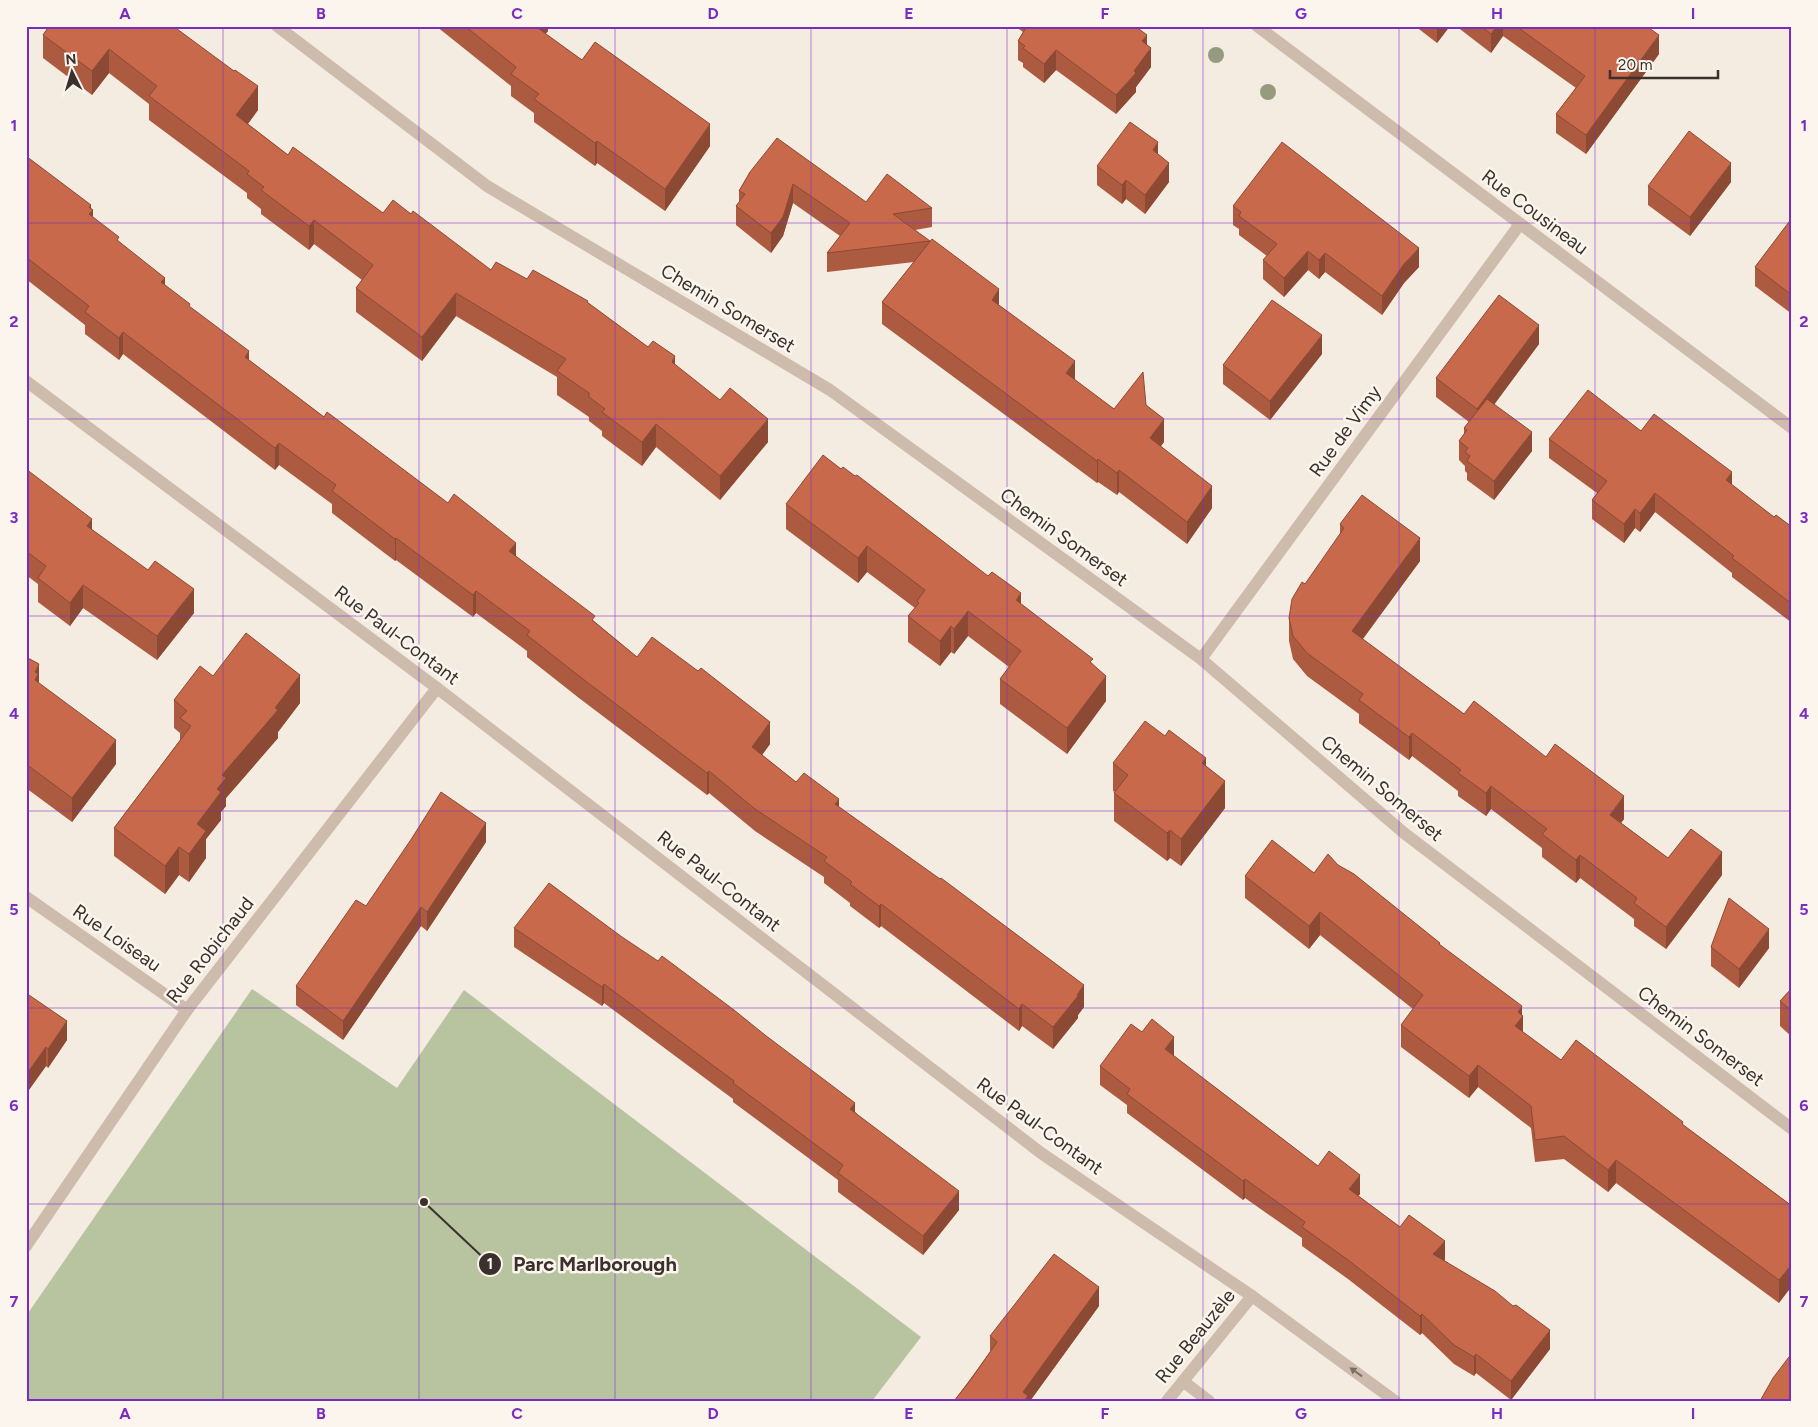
<svg xmlns="http://www.w3.org/2000/svg" width="1818" height="1427" viewBox="0 0 1818 1427" font-family="Figtree,sans-serif">
	<style>
		.green { fill: #b8c4a0 }
		.lines { fill: none; stroke-linecap: round; stroke-linejoin: round }
		.minor { stroke: #cdbbac; stroke-width: 12 }
		.tree { fill: #969b7f }
		.wall { fill: #ac5a40 }
		.shaded-wall { fill: #8c4a34 }
		.building { fill: #c8694b; stroke: #8c4a34 }
		.oneway { fill: #7d6f65 }
		.grid { fill: none; stroke: #7b2cbf; stroke-width: 1; stroke-opacity: 0.55 }
		.labels { text-anchor: middle; dominant-baseline: central; stroke-width: 5; stroke-linejoin: round; paint-order: stroke }
		.street-label { font-size: 19px; fill: #3b302b; stroke: #fbf5ee }
		.leader { fill: none; stroke: #3b302b; stroke-width: 2 }
		.callout-dot { fill: #3b302b; stroke: #fbf5ee; stroke-width: 2 }
		.mark-label { font-size: 15px; text-anchor: middle; font-weight: bold; fill: #fff }
		.callout-label { font-size: 20px; text-anchor: middle; font-weight: bold; fill: #3b302b; stroke: #fbf5ee; stroke-width: 5; stroke-linejoin: round; paint-order: stroke }
		.neatline { fill: none; stroke: #7b2cbf; stroke-width: 2 }
		.grid-label { font-size: 16px; text-anchor: middle; font-weight: bold; fill: #7b2cbf }
	</style>
	<rect width="100%" height="100%" fill="#f4ebe1"/>
	<path class="green" d="M252,989l145,99 67,-98 457,347 -49,64h-846v-85z"/>
	<g class="lines">
		<g class="minor">
			<path d="M277,26l210,160 343,204 371,269 203,174 388,296"/>
			<path d="M1257,26l535,402"/>
			<path d="M26,381l411,307 604,465 211,143 143,105"/>
			<path d="M1201,659l319,-435"/>
			<path d="M26,897l161,113"/>
			<path d="M26,1246l161,-236 250,-322"/>
			<path d="M1184,1382l25,19"/>
			<path d="M1167,1401l85,-105"/>
		</g>
	</g>
	<g class="tree">
		<circle cx="1216" cy="55" r="8"/>
		<circle cx="1268" cy="92" r="8"/>
	</g>
	<g class="wall">
		<path d="M173,26l85,84 -10,14 40,31 95,58 28,1 80,56 36,9 61,24 60,44 27,18 93,77 -48,58 -64,-53 -14,19 -40,-30v-5l-13,-10v-4l-32,-22v-18l-101,-61 -34,45 -66,-49v-24l6,-8 -48,-36 -5,6 -48,-36v-5l-14,-11v-5l-98,-73v-16l-40,-31 -17,22 -49,-37v-23z"/>
		<path d="M436,26h112v5l-3,3 37,26 128,86 -45,65 -68,-48 -2,3 -61,-44v-9l-23,-17v-10z"/>
		<path d="M1015,26h120l12,19 4,22 -15,20v5l-20,22 -60,-44 -12,13 -21,-16v-4l-5,-3v-19l5,-9z"/>
		<path d="M1415,26h35l-13,17z"/>
		<path d="M1456,26h190l13,28 -73,100 -30,-21v-19l20,-26 -73,-52 -12,17z"/>
		<path d="M1158,154l11,28 -24,32 -19,-15 -4,5 -25,-19v-19z"/>
		<path d="M26,156l65,52 2,9 26,25 46,43 84,75 75,57 192,139 121,101 133,87 -8,11 34,27 43,25 245,200 -6,8v3l-25,31 -31,-23 -3,5 -138,-105 -2,2 -29,-22v-3l-26,-20v-6l-69,-46 -46,-38 -2,2 -128,-97 -52,-41v-6l-51,-38 -3,4 -77,-57 -1,1 -63,-48v-9l-53,-39 -4,5 -152,-116 -4,6 -34,-26v-9l-59,-46z"/>
		<path d="M750,172l116,30 66,6v19l-17,3 15,11 69,65 76,74 39,29 32,-4 18,37 -3,4 51,62 -25,36 -68,-52 -2,3 -19,-13 -1,1 -215,-159v-22l32,-40 -87,10v-19l13,-17 -47,-33 -10,33 -12,17 -35,-28v-19l3,-3v-12z"/>
		<path d="M1731,182l-41,54 -42,-31v-19z"/>
		<path d="M1233,206l186,61 -15,16 -22,32 -57,-43 -6,7 -11,-9 -24,27 -21,-18v-19l4,-4 -28,-21v-6l-6,-4z"/>
		<path d="M1792,218v96l-37,-28v-19z"/>
		<path d="M1539,344l-45,60 38,47 -38,49 -27,-20v-7l-2,-2v-5l-6,-6v-19l5,-7v-6l5,-6 -33,-25v-19z"/>
		<path d="M1322,354l-52,66 -47,-36v-19z"/>
		<path d="M1641,431l91,54 42,32 18,10v96l-60,-46v-4l-77,-61 -15,20 -5,-4 -11,15 -32,-24v-19l5,-7 -48,-35v-19z"/>
		<path d="M26,469l66,61 102,83 -37,47 -74,-52 -13,18 -32,-24v-18l-12,-9z"/>
		<path d="M786,504l235,100 72,60 13,37 -39,53 -67,-50v-25l9,-12 -41,-31 -14,18 -3,-2 -11,14 -32,-24v-26l7,-8 -48,-36 -9,11 -72,-54z"/>
		<path d="M1340,524l80,37 -58,78 102,75 160,105 -3,4 47,35 54,17 -56,74 -32,-23v-7l-54,-41 -4,5 -34,-26v-9l-51,-39 -5,7 -28,-20v-5l-46,-35 -3,4 -50,-37v-9l-52,-38 -14,-17 -4,-18v-23l51,-84z"/>
		<path d="M26,657l13,27 77,80 -44,58 -46,-34z"/>
		<path d="M213,676l87,27 -22,29v6l-52,60v8l-5,6v8l-15,19v19l-17,24 -10,-7 -14,19 -51,-38v-28l66,-88v-7l-6,-5v-28z"/>
		<path d="M1113,763l93,4 19,41 -44,58 -11,-8 -3,3 -53,-40v-28l1,-1 -2,-1z"/>
		<path d="M486,842l-59,89 -6,-5 -78,114 -47,-35v-19l70,-80z"/>
		<path d="M1338,865l102,80 82,70 1,17 38,28 122,65 109,81 -13,97 -163,-120 -8,9 -44,-33 -29,3 -4,-34 -53,-41 -9,11 -68,-51v-22l12,-16 -93,-74 -11,14 -64,-51v-22l69,-3z"/>
		<path d="M514,928l341,184 104,98 -36,45 -85,-63v-12l-105,-78v-3l-129,-96 -2,3 -88,-59z"/>
		<path d="M1711,947l58,1 -30,40 -28,-22z"/>
		<path d="M1792,988v49l-12,-11v-25z"/>
		<path d="M26,993l41,47 -19,28 -2,-2 -20,28z"/>
		<path d="M1174,1056l144,110 42,28 -2,2 87,64h-1l106,89 -39,51 -35,-27 -2,3 -20,-12 -32,-31 -2,2 -72,-56 -46,-33v-8l-57,-40 -2,2 -116,-87v-8l-27,-20v-19z"/>
		<path d="M1099,1306l-69,95h-76l36,-49v-16z"/>
	</g>
	<g class="shaded-wall">
		<path d="M534,26h14v5l-14,17z"/>
		<path d="M1437,26h13l-13,17z"/>
		<path d="M1497,26h6v10l-12,17v-19z"/>
		<path d="M1147,35v19l-5,-13z"/>
		<path d="M1659,35v19l-73,100v-19z"/>
		<path d="M1151,48v19l-15,20v5l-20,22v-19z"/>
		<path d="M109,49v24l-17,22v-24z"/>
		<path d="M1056,50v20l-12,13v-19z"/>
		<path d="M258,86v24l-22,29v-24z"/>
		<path d="M710,124v22l-45,65v-22z"/>
		<path d="M597,141v22l-2,3v-23z"/>
		<path d="M1158,142v19l-5,-11z"/>
		<path d="M1169,163v19l-24,32v-19z"/>
		<path d="M1731,163v19l-41,54v-19z"/>
		<path d="M1126,180v19l-4,5v-19z"/>
		<path d="M793,184v19l-10,33 -12,17v-20z"/>
		<path d="M91,205v7l2,-2v22l-4,4v-29z"/>
		<path d="M314,220v24l-5,6v-24z"/>
		<path d="M1419,248v19l-15,16 -22,32v-19l22,-32z"/>
		<path d="M1308,251v19l-24,27v-19z"/>
		<path d="M1325,253v19l-6,7v-19z"/>
		<path d="M165,278v22l-4,-18z"/>
		<path d="M999,289v22l-7,-11z"/>
		<path d="M456,293v23l-34,45v-24z"/>
		<path d="M1539,325v19l-62,84v-19z"/>
		<path d="M123,332v22l-4,6v-22z"/>
		<path d="M1322,335v19l-52,66v-19z"/>
		<path d="M249,351v22l-4,-16z"/>
		<path d="M675,356v24l-3,-18z"/>
		<path d="M1075,361v22l-9,-10z"/>
		<path d="M768,419v23l-48,58v-24z"/>
		<path d="M1164,419v23l-14,18v-22z"/>
		<path d="M656,424v23l-14,19v-24z"/>
		<path d="M1532,432v19l-38,49v-19z"/>
		<path d="M279,443v22l-4,5v-22z"/>
		<path d="M1098,459v23l-1,1v-22z"/>
		<path d="M1119,470v22l-2,3v-22z"/>
		<path d="M1732,472v19l-6,-11z"/>
		<path d="M1212,486v22l-25,36v-22z"/>
		<path d="M1655,493v19l-15,20v-19z"/>
		<path d="M1635,509v19l-11,15v-19z"/>
		<path d="M92,519v24l-5,-17z"/>
		<path d="M396,538v22l-1,1v-22z"/>
		<path d="M1420,538v23l-68,93v-23z"/>
		<path d="M516,543v22l-7,-14z"/>
		<path d="M867,546v26l-9,11v-25z"/>
		<path d="M83,585v23l-13,18v-23z"/>
		<path d="M194,589v24l-37,47v-24z"/>
		<path d="M476,591v22l-3,4v-22z"/>
		<path d="M1021,593v26l-5,-19z"/>
		<path d="M968,611v25l-14,18v-25z"/>
		<path d="M951,626v26l-11,14v-25z"/>
		<path d="M39,664v24l-4,16v-32z"/>
		<path d="M300,675v28l-22,29v6l-52,60v8l-5,6v8l-15,19v19l-17,24v-28l8,-30 20,-35 5,-14z"/>
		<path d="M1106,676v25l-39,53v-26z"/>
		<path d="M770,722v22l-18,25v-22z"/>
		<path d="M1412,733v23l-3,4v-23z"/>
		<path d="M116,740v24l-44,58v-24z"/>
		<path d="M1206,758v28l-4,-23z"/>
		<path d="M709,771v22l-2,2v-22z"/>
		<path d="M1225,781v27l-44,58v-27z"/>
		<path d="M1491,786v23l-5,7v-23z"/>
		<path d="M1624,796v23l-14,18v-22z"/>
		<path d="M839,799v22l-4,-17z"/>
		<path d="M486,823v19l-59,89v-19z"/>
		<path d="M1170,830v28l-3,3v-28z"/>
		<path d="M179,847v28l-14,19v-28z"/>
		<path d="M1722,852v23l-56,74v-22z"/>
		<path d="M1580,855v23l-4,5v-23z"/>
		<path d="M881,904v22l-2,2v-22z"/>
		<path d="M421,907v19l-78,114v-19z"/>
		<path d="M1320,912v23l-11,14v-23z"/>
		<path d="M1769,929v19l-30,40v-19z"/>
		<path d="M604,984v19l-2,3v-19z"/>
		<path d="M1084,985v22l-6,8v3l-25,31v-22z"/>
		<path d="M1022,1004v22l-3,5v-22z"/>
		<path d="M1522,1006v11l1,-1v22l-8,-12 3,-14z"/>
		<path d="M67,1021v19l-19,28v-19z"/>
		<path d="M1174,1037v19l-9,12v-19z"/>
		<path d="M46,1047v19l-20,28v-19z"/>
		<path d="M1478,1065v22l-9,11v-22z"/>
		<path d="M855,1103v19l-5,-13z"/>
		<path d="M1616,1160v23l-8,9v-22z"/>
		<path d="M1360,1175v19l-11,14v-19z"/>
		<path d="M1245,1179v19l-2,2v-19z"/>
		<path d="M959,1191v19l-36,45v-19z"/>
		<path d="M1445,1241v19l-12,13v-19z"/>
		<path d="M1792,1264v22l-13,17v-23z"/>
		<path d="M1099,1287v19l-69,95h-7v-9z"/>
		<path d="M1422,1314v19l-2,2v-19z"/>
		<path d="M1550,1330v19l-39,51v-19z"/>
		<path d="M1476,1354v19l-2,3v-19z"/>
	</g>
	<g class="building">
		<path d="M49,26h124l61,45 1,-1 23,16 -22,29 52,40 5,-8 90,66 10,-13 18,14 2,-3 78,59 5,-8 31,17 6,-9 55,31 -1,1 61,45 5,-6 22,15 -3,6 48,38 10,-12 38,31 -48,57 -64,-52 -14,18 -40,-30 3,-3 -16,-12v-4l-32,-22 9,-12 -110,-66 -34,44 -66,-49 17,-23 -59,-45 -5,6 -48,-36 3,-3 -17,-13 2,-3 -100,-75 8,-10 -48,-37 -17,22 -49,-36z"/>
		<path d="M465,26h70l47,34 13,-18 115,82 -45,65 -68,-48 -2,2 -61,-44 5,-5 -28,-20 5,-7z"/>
		<path d="M1027,26h108l12,9 -5,6 9,7 -17,23 2,2 -20,22 -60,-45 -12,14 -21,-16 2,-2 -7,-5z"/>
		<path d="M1481,26h16l-6,8z"/>
		<path d="M1516,26h130l13,9 -73,100 -30,-21 29,-38z"/>
		<path d="M1130,122l28,20 -5,8 16,13 -24,32 -19,-15 -4,5 -25,-19z"/>
		<path d="M1689,131l42,32 -41,54 -42,-31z"/>
		<path d="M777,138l89,64 21,-28 45,34 -39,6 37,27 -103,12 23,-30 -57,-39 -10,33 -12,16 -35,-27 9,-12 -6,-3 11,-19z"/>
		<path d="M1282,142l137,106 -15,16 -22,32 -57,-43 -6,7 -11,-9 -24,27 -21,-18 14,-16 -38,-28 2,-4 -8,-6z"/>
		<path d="M26,156l65,49 -2,2 4,3 -4,4 30,23 -2,3 48,38 -4,4 29,22 -1,2 60,45 -4,6 79,60 3,-5 121,91 6,-9 62,49 -7,8 86,65 -3,4 45,37 15,-20 46,34 3,-3 69,54 -18,25 44,35 8,-9 35,26 -4,5 105,75 1,-1 143,107 -7,10 1,1 -25,31 -31,-23 -3,5 -138,-105 -2,2 -29,-22 2,-2 -28,-21 3,-4 -72,-48 -46,-38 -2,2 -128,-97 -52,-41 3,-4 -54,-40 -3,4 -77,-57 -1,1 -63,-48 4,-6 -57,-42 -4,5 -152,-116 -4,6 -34,-26 4,-6 -63,-49z"/>
		<path d="M1792,218v77l-37,-28z"/>
		<path d="M932,239l67,50 -7,11 83,61 -9,12 48,36 29,-37 3,33 18,14 -14,19 62,48 -25,36 -68,-52 -2,3 -19,-14 -1,2 -215,-159z"/>
		<path d="M1499,295l40,30 -62,84 -41,-31z"/>
		<path d="M1272,300l50,35 -52,66 -47,-36z"/>
		<path d="M1588,390l53,41 13,-17 78,58 -6,8 48,37 2,-2 16,12v77l-60,-46 2,-2 -79,-63 -15,20 -5,-4 -11,15 -32,-24 15,-19 -58,-42z"/>
		<path d="M1487,399l45,33 -38,49 -27,-20 3,-5 -5,-4 3,-4 -9,-7 8,-11 -3,-2z"/>
		<path d="M823,455l18,14 2,-2 12,9 2,-1 131,101 4,-4 29,21 -5,7 77,59 -3,3 16,14 -39,52 -67,-49 21,-28 -53,-40 -14,18 -3,-3 -11,15 -32,-25 11,-13 -2,-2 8,-11 -58,-44 -9,12 -72,-54z"/>
		<path d="M26,469l66,50 -5,7 61,44 7,-9 39,28 -37,47 -74,-51 -13,18 -32,-25 8,-12 -20,-15z"/>
		<path d="M1362,495l58,43 -68,93 112,83 10,-13 72,56 9,-13 69,52 -14,19 58,43 23,-29 31,23 -56,75 -32,-24 3,-5 -57,-43 -4,5 -34,-26 5,-5 -56,-43 -5,7 -28,-20 3,-3 -49,-37 -3,4 -50,-37 4,-6 -56,-41 -14,-17 -4,-18 3,-19 10,-17 3,2 39,-56 -4,-4z"/>
		<path d="M246,633l54,42 -25,33 3,2 -56,65 4,3 -9,11 4,3 -24,32 9,7 -17,23 -10,-7 -14,19 -51,-38 77,-102 -11,-8 7,-7 -13,-11 26,-34 13,10z"/>
		<path d="M26,657l13,7 -4,8 3,2 -3,6 81,60 -44,58 -46,-34z"/>
		<path d="M1145,721l20,15 4,-6 37,28 -4,5 23,18 -44,58 -11,-9 -3,3 -53,-40 14,-18 -15,-12z"/>
		<path d="M441,792l45,31 -59,89 -6,-5 -78,114 -47,-35 60,-86 10,6 46,-68z"/>
		<path d="M1272,840l42,33 14,-19 10,11 16,9 86,69 -1,1 83,62 -4,6 5,4 -8,10 46,34 15,-20 107,82 -1,2 110,82v58l-13,16 -163,-120 -8,10 -44,-34 -29,4 -4,-34 -53,-41 -9,11 -68,-51 22,-30 -103,-83 -11,14 -64,-50z"/>
		<path d="M549,883l73,54 36,24 4,-5 72,54 31,25 90,68 -5,6 109,82 -36,45 -85,-63 5,-8 -110,-82 1,-2 -130,-97 -2,3 -88,-59z"/>
		<path d="M1729,898l40,31 -30,40 -28,-22z"/>
		<path d="M1792,988v23l-12,-10z"/>
		<path d="M26,993l41,28 -19,28 -2,-2 -20,28z"/>
		<path d="M1152,1019l22,18 -9,12 153,117 11,-15 31,24 -11,14 51,38 9,-12 36,26 -12,13 62,37 18,15 3,-1 34,25 -39,51 -35,-27 -2,3 -20,-12 -32,-31 -2,2 -72,-56 -46,-33 3,-5 -60,-43 -2,2 -116,-87 3,-5 -30,-23 31,-42 11,8z"/>
		<path d="M1054,1254l45,33 -76,105 5,4 -4,5h-70l18,-23 25,-36 -7,-6z"/>
		<path d="M1792,1353v48h-32l13,-23z"/>
	</g>
	<defs><path id="oneway-solid" d="M-6-.8H1V-3.2L6.5 0L1 3.2V.8H-6Z" transform="scale(1.25)"/></defs>
	<use class="oneway" href="#oneway-solid" transform="translate(1356 1372) rotate(-144)"/>
	<path class="grid" d="M223,26v1375M419,26v1375M615,26v1375M811,26v1375M1007,26v1375M1203,26v1375M1399,26v1375M1595,26v1375M26,223h1766M26,419h1766M26,616h1766M26,811h1766M26,1008h1766M26,1204h1766"/>
	<g class="labels">
		<g class="street-label">
			<text transform="translate(1535 212) rotate(37)">Rue Cousineau</text>
			<text transform="translate(728 308) rotate(31)">Chemin Somerset</text>
			<text transform="translate(1345 431) rotate(-54)">Rue de Vimy</text>
			<text transform="translate(1064 537) rotate(36)">Chemin Somerset</text>
			<text transform="translate(397 635) rotate(37)">Rue Paul-Contant</text>
			<text transform="translate(1382 788) rotate(40)">Chemin Somerset</text>
			<text transform="translate(719 881) rotate(38)">Rue Paul-Contant</text>
			<text transform="translate(117 938) rotate(35)">Rue Loiseau</text>
			<text transform="translate(210 950) rotate(-52)">Rue Robichaud</text>
			<text transform="translate(1701 1036) rotate(37)">Chemin Somerset</text>
			<text transform="translate(1040 1126) rotate(36)">Rue Paul-Contant</text>
			<text transform="translate(1195 1336) rotate(-51)">Rue Beauzèle</text>
		</g>
	</g>
	<path class="leader" d="M424 1202L490 1264"/>
	<g class="callout-dot">
		<circle cx="424" cy="1202" r="5"/>
		<circle cx="490" cy="1264" r="12"/>
	</g>
	<g class="mark-label">
		<text x="490" y="1269">1</text>
	</g>
	<g class="callout-label">
		<text x="595" y="1271">Parc Marlborough</text>
	</g>
	<rect width="1818" height="1427" fill="none" stroke="#fbf5ee" stroke-width="55"/>
	<g transform="translate(72 72) rotate(355)" stroke="#fbf5ee" stroke-width="4" paint-order="stroke">
	<path d="M0-4L9 19L0 12L-9 19Z" fill="#3b302b"/>
	<text y="-8" font-size="14" font-weight="bold" text-anchor="middle" fill="#3b302b">N</text>
	</g>
	<path d="M1610 70v8h108v-8" fill="none" stroke="#3b302b" stroke-width="2.5"/>
	<text x="1618" y="70" font-size="15" fill="#3b302b" stroke="#fbf5ee" stroke-width="4" paint-order="stroke">20 m</text>
	<rect x="28" y="28" width="1762" height="1372" class="neatline"/>
	<g class="grid-label">
		<text x="125" y="19">A</text>
		<text x="321" y="19">B</text>
		<text x="517" y="19">C</text>
		<text x="713" y="19">D</text>
		<text x="909" y="19">E</text>
		<text x="1105" y="19">F</text>
		<text x="1301" y="19">G</text>
		<text x="1497" y="19">H</text>
		<text x="1693" y="19">I</text>
		<text x="14" y="131">1</text>
		<text x="1804" y="131">1</text>
		<text x="14" y="327">2</text>
		<text x="1804" y="327">2</text>
		<text x="14" y="523">3</text>
		<text x="1804" y="523">3</text>
		<text x="14" y="719">4</text>
		<text x="1804" y="719">4</text>
		<text x="14" y="915">5</text>
		<text x="1804" y="915">5</text>
		<text x="14" y="1111">6</text>
		<text x="1804" y="1111">6</text>
		<text x="14" y="1307">7</text>
		<text x="1804" y="1307">7</text>
		<text x="125" y="1419">A</text>
		<text x="321" y="1419">B</text>
		<text x="517" y="1419">C</text>
		<text x="713" y="1419">D</text>
		<text x="909" y="1419">E</text>
		<text x="1105" y="1419">F</text>
		<text x="1301" y="1419">G</text>
		<text x="1497" y="1419">H</text>
		<text x="1693" y="1419">I</text>
	</g>
</svg>
